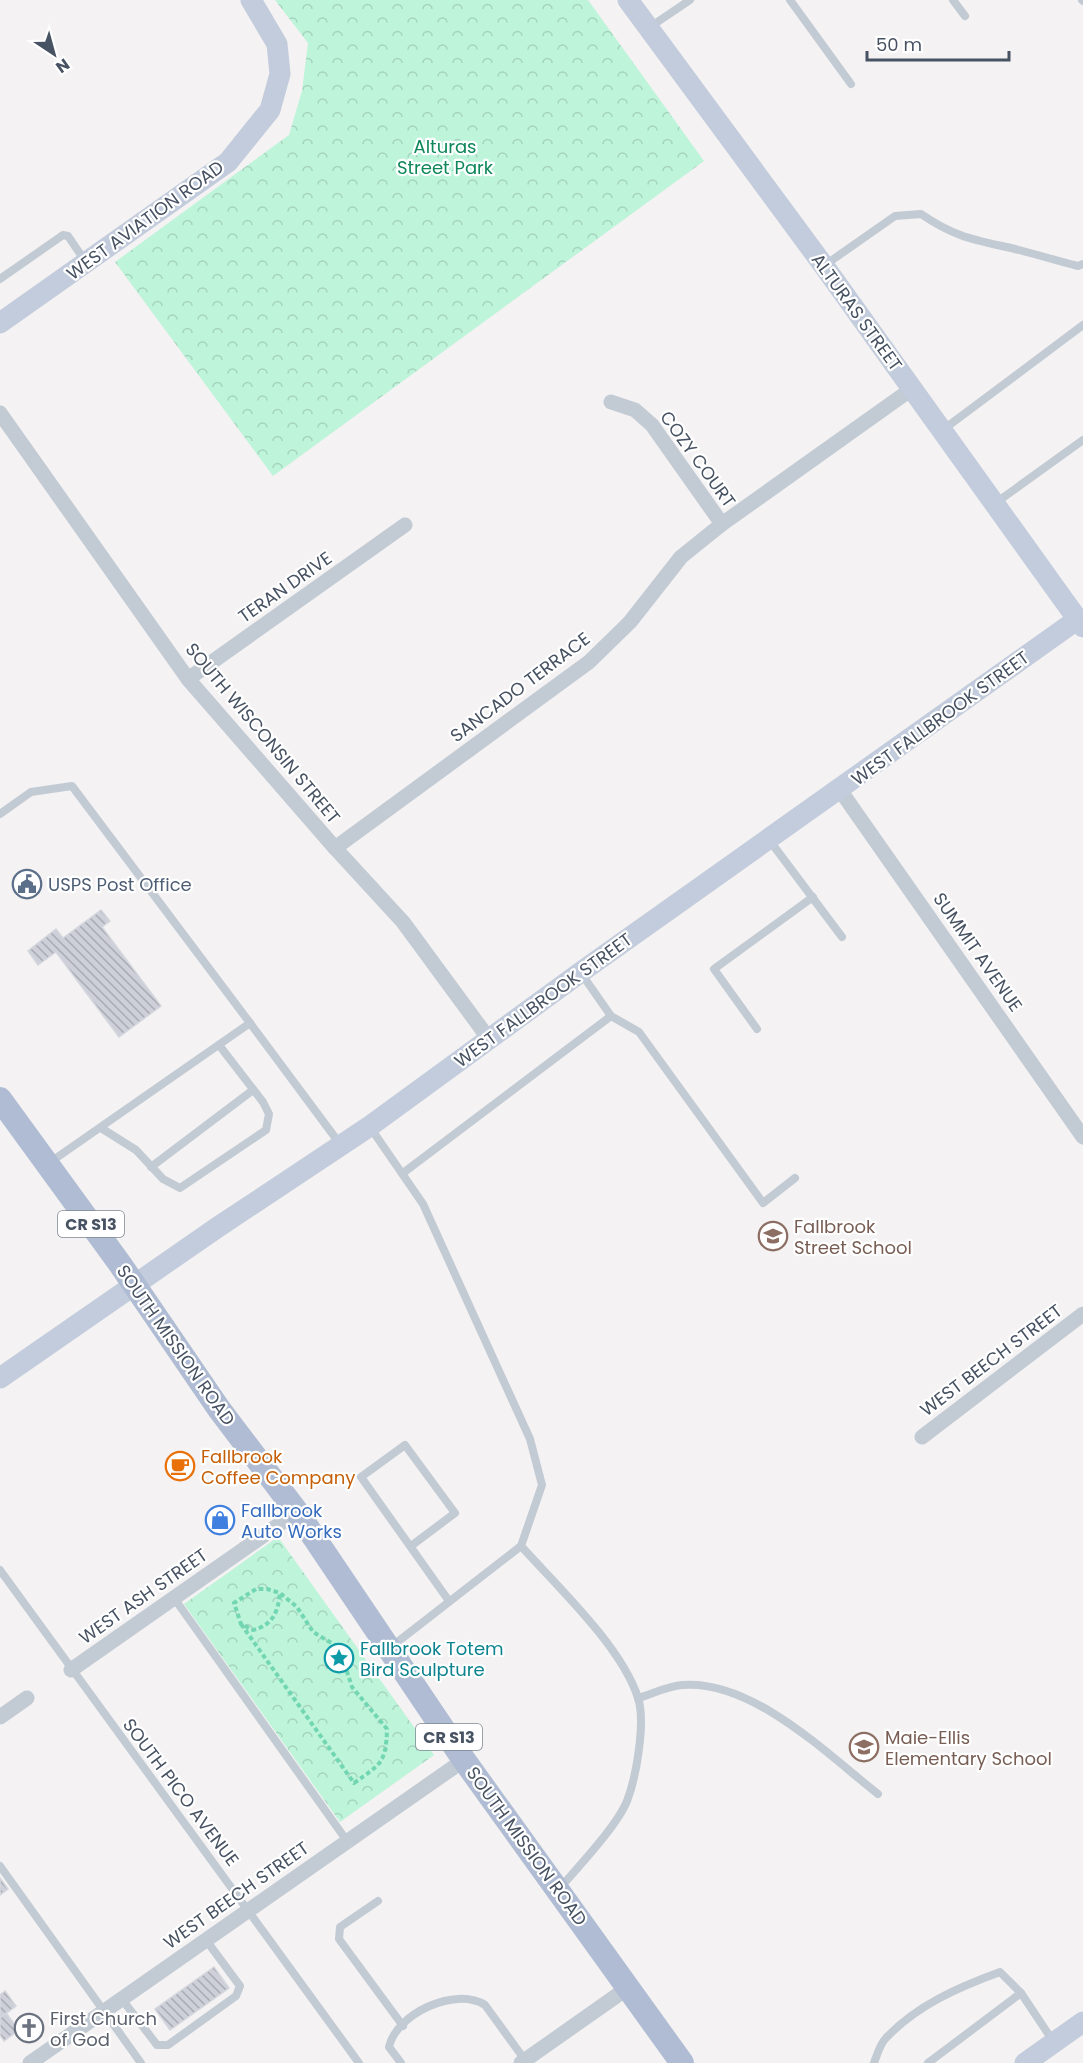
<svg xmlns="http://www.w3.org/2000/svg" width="1083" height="2063" viewBox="0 0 1083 2063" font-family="Poppins,sans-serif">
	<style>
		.forest { fill: url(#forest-crowns) }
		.building { fill: url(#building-back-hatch); stroke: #d5d7de; stroke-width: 1.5 }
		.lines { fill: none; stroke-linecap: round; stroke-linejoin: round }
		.path { stroke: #72d6b2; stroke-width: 4; stroke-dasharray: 4.5 3; stroke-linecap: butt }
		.lane { stroke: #c2cad4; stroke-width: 8 }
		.street { stroke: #c2cad4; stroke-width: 15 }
		.secondary { stroke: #c3ccdc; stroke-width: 21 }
		.primary { stroke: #afbcd3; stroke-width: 24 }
		.labels { text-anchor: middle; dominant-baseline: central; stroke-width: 4.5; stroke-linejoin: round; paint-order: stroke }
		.shield { fill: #fff; stroke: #7e8691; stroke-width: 1.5 }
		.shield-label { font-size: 16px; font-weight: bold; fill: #475262 }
		.park-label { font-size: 18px; fill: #0e875a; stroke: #fff }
		.street-label { font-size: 18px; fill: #475262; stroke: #fff }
		.service-label { font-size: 18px; fill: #4e5e75; stroke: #fff; text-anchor: start }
		.education-label { font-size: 18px; fill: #785e54; stroke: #fff; text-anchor: start }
		.food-label { font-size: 18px; fill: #c56008; stroke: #fff; text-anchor: start }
		.shop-label { font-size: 18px; fill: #366cbe; stroke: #fff; text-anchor: start }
		.culture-label { font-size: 18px; fill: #0d838f; stroke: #fff; text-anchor: start }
		.worship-label { font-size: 18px; fill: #5b616d; stroke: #fff; text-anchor: start }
	</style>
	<defs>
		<pattern id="forest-crowns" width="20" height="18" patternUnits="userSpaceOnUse" patternTransform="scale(1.5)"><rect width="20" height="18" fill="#bef4da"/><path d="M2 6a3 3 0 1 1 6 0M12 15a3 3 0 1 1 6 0" fill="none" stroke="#a5d3be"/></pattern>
		<pattern id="building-back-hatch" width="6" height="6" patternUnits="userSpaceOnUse" patternTransform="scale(1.5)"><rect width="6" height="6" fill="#cdd0d8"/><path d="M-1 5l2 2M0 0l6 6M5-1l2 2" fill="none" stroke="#a8abb3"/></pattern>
	</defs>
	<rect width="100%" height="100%" fill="#f4f2f2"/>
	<g class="forest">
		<path d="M275,0h313l116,161 -431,315 -158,-214 174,-127 13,-44 6,-48z"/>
		<path d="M278,1537l156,218 -94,67 -156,-218z"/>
	</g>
	<g class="building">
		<path d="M101,910l9,11 -8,6 59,79 -42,31 -63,-85 -18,13 -10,-14 28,-22 7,9z"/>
		<path d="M0,1878l8,11 -8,6z"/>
		<path d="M214,1967l15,21 -59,42 -15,-21z"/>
		<path d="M5,1991l11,15 -16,12v-23z"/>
		<path d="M6,2013l13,17 -15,11 -4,-6v-17z"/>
	</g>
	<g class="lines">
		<path class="path" d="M241,1624l113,159c27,-19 32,-20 33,-54l-35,-42 -9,-28 -8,-14 -22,-13 -16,-25 -17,-14 -13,-4h-11l-22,14 7,21 12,6c20,-5 25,-18 27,-37"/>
		<g class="lane">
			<path d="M790,0l61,84"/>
			<path d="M953,0l12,16"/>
			<path d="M1082,0l1,1"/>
			<path d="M650,27l40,-27"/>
			<path d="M825,265l70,-49 26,-2c35,24 55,26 94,35 21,5 42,12 63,17l5,-2"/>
			<path d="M0,279l63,-44 5,1 17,25"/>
			<path d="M944,429l139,-104"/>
			<path d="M997,502l86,-62"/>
			<path d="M0,814l31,-22 41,-6 178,237"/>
			<path d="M770,841l72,96"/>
			<path d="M611,1016l28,16 124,171 32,-25"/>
			<path d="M757,1029l-43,-60 99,-72"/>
			<path d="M370,1127l53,77 107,235 12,46 -21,61 -130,101"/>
			<path d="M101,1128l35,22 27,29 17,9 86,-58 3,-16 -6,-12 -44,-57"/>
			<path d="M49,1163l201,-140 90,121"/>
			<path d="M151,1167l102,-77"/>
			<path d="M403,1173l208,-157 -30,-43"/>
			<path d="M411,1546l44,-33 -50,-68 -44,32 88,124"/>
			<path d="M521,1546c36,40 101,101 117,152 8,24 -2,80 -11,103 -10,25 -49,66 -67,87"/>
			<path d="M0,1570l359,493"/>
			<path d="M174,1598l173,243"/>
			<path d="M638,1698c14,-4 30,-12 44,-13 70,-6 145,69 196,109"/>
			<path d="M0,1866l141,197"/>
			<path d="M378,1901l-38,26 -1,12 64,87"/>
			<path d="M121,1998l36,47h11l68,-49 4,-10 -34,-46"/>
			<path d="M401,2063l-12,-16c7,-33 66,-61 96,-42l40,55"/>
			<path d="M874,2063c3,-8 6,-19 12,-25 31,-33 73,-51 114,-66l21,21 32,48"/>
			<path d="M928,2063l93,-70"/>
		</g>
		<g class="street">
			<path d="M611,402l24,8 17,15 70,99"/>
			<path d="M0,413l188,266 147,169 68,74 86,117"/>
			<path d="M188,679l217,-154"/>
			<path d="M840,790l243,347"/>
			<path d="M335,848l254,-186 41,-40 51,-65 41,-33 191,-136"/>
			<path d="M922,1437l161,-123"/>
			<path d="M71,1670l226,-158"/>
			<path d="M0,1717l27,-19"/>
			<path d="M30,2063l434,-303"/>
			<path d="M521,2063l108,-76"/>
		</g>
		<g class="secondary">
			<path d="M628,0l196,266 259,361"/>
			<path d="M0,323l228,-161 42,-52 10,-36 -3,-30 -26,-44"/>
			<path d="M0,1378l218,-151 152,-101 211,-154 497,-353"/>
			<path d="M1025,2063l58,-41"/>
		</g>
		<path class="primary" d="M0,1099l120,165 99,145 78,103 167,248 218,303"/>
	</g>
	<defs>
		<g id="civic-ring" transform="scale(1.5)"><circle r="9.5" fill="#fff" stroke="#5c6f8a" stroke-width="1.5"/><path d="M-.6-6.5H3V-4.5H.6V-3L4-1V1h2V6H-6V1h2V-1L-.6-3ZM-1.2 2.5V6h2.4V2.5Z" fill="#5c6f8a"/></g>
		<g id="school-ring" transform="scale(1.5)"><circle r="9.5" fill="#fff" stroke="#8d6e63" stroke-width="1.5"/><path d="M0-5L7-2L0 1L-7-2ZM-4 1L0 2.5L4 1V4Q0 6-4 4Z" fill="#8d6e63"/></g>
		<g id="cafe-ring" transform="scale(1.5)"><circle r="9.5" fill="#fff" stroke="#e8710a" stroke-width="1.5"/><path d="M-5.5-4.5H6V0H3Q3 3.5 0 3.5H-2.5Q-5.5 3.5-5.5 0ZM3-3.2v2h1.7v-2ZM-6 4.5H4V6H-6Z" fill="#e8710a"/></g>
		<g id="shop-ring" transform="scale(1.5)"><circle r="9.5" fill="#fff" stroke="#3f7fe0" stroke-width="1.5"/><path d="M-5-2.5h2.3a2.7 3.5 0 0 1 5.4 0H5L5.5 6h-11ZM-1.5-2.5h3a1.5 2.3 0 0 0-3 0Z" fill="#3f7fe0"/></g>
		<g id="sight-ring" transform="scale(1.5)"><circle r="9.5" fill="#fff" stroke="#0f9aa8" stroke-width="1.5"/><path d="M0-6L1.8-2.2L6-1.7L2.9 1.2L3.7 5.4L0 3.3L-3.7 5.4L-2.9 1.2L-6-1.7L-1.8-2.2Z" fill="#0f9aa8"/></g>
		<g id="church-ring" transform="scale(1.5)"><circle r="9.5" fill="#fff" stroke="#6b7280" stroke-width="1.5"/><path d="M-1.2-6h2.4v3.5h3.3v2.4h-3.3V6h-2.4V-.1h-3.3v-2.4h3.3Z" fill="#6b7280"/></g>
	</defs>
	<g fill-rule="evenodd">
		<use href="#civic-ring" x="27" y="884"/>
		<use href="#school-ring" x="773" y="1236"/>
		<use href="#cafe-ring" x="180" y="1466"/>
		<use href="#shop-ring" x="220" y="1520"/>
		<use href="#sight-ring" x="339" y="1658"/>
		<use href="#school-ring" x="864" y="1747"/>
		<use href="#church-ring" x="29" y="2028"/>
	</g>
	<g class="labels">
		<g class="shield">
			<rect x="58" y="1211" width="66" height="26" rx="4.5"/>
			<rect x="416" y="1724" width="66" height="26" rx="4.5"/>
		</g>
		<g class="shield-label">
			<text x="91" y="1224">CR S13</text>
			<text x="449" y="1737">CR S13</text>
		</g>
		<g class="park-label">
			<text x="445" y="146">Alturas<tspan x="445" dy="21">Street Park</tspan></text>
		</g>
		<g class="street-label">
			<text transform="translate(145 220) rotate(-36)">WEST AVIATION ROAD</text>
			<text transform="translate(857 312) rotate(54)">ALTURAS STREET</text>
			<text transform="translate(698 459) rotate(54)">COZY COURT</text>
			<text transform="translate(285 587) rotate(-35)">TERAN DRIVE</text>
			<text transform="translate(520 687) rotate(-37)">SANCADO TERRACE</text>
			<text transform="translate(940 718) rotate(-36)">WEST FALLBROOK STREET</text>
			<text transform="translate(263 733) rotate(50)">SOUTH WISCONSIN STREET</text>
			<text transform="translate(978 952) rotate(55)">SUMMIT AVENUE</text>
			<text transform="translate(543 1000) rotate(-36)">WEST FALLBROOK STREET</text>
			<text transform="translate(176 1345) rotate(55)">SOUTH MISSION ROAD</text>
			<text transform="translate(991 1360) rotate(-37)">WEST BEECH STREET</text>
			<text transform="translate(143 1596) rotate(-35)">WEST ASH STREET</text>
			<text transform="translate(181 1792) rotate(53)">SOUTH PICO AVENUE</text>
			<text transform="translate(527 1846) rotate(54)">SOUTH MISSION ROAD</text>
			<text transform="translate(236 1895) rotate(-35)">WEST BEECH STREET</text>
		</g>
		<g class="service-label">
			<text x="48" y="884">USPS Post Office</text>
		</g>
		<g class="education-label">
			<text x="794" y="1226">Fallbrook<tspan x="794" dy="21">Street School</tspan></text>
			<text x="885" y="1737">Maie-Ellis<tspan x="885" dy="21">Elementary School</tspan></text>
		</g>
		<g class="food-label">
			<text x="201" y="1456">Fallbrook<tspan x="201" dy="21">Coffee Company</tspan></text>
		</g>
		<g class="shop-label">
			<text x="241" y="1510">Fallbrook<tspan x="241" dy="21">Auto Works</tspan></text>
		</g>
		<g class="culture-label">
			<text x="360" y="1648">Fallbrook Totem<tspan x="360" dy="21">Bird Sculpture</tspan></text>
		</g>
		<g class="worship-label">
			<text x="50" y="2018">First Church<tspan x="50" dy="21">of God</tspan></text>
		</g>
	</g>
	<g transform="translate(54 54) rotate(144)" stroke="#ffffff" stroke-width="4.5" paint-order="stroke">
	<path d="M0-4.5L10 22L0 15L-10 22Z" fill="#475262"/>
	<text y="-9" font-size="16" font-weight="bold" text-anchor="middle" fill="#475262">N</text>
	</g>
	<path d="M867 51v9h142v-9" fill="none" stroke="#475262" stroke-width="3"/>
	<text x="876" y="51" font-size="18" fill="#475262" stroke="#ffffff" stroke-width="4.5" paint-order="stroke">50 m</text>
</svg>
